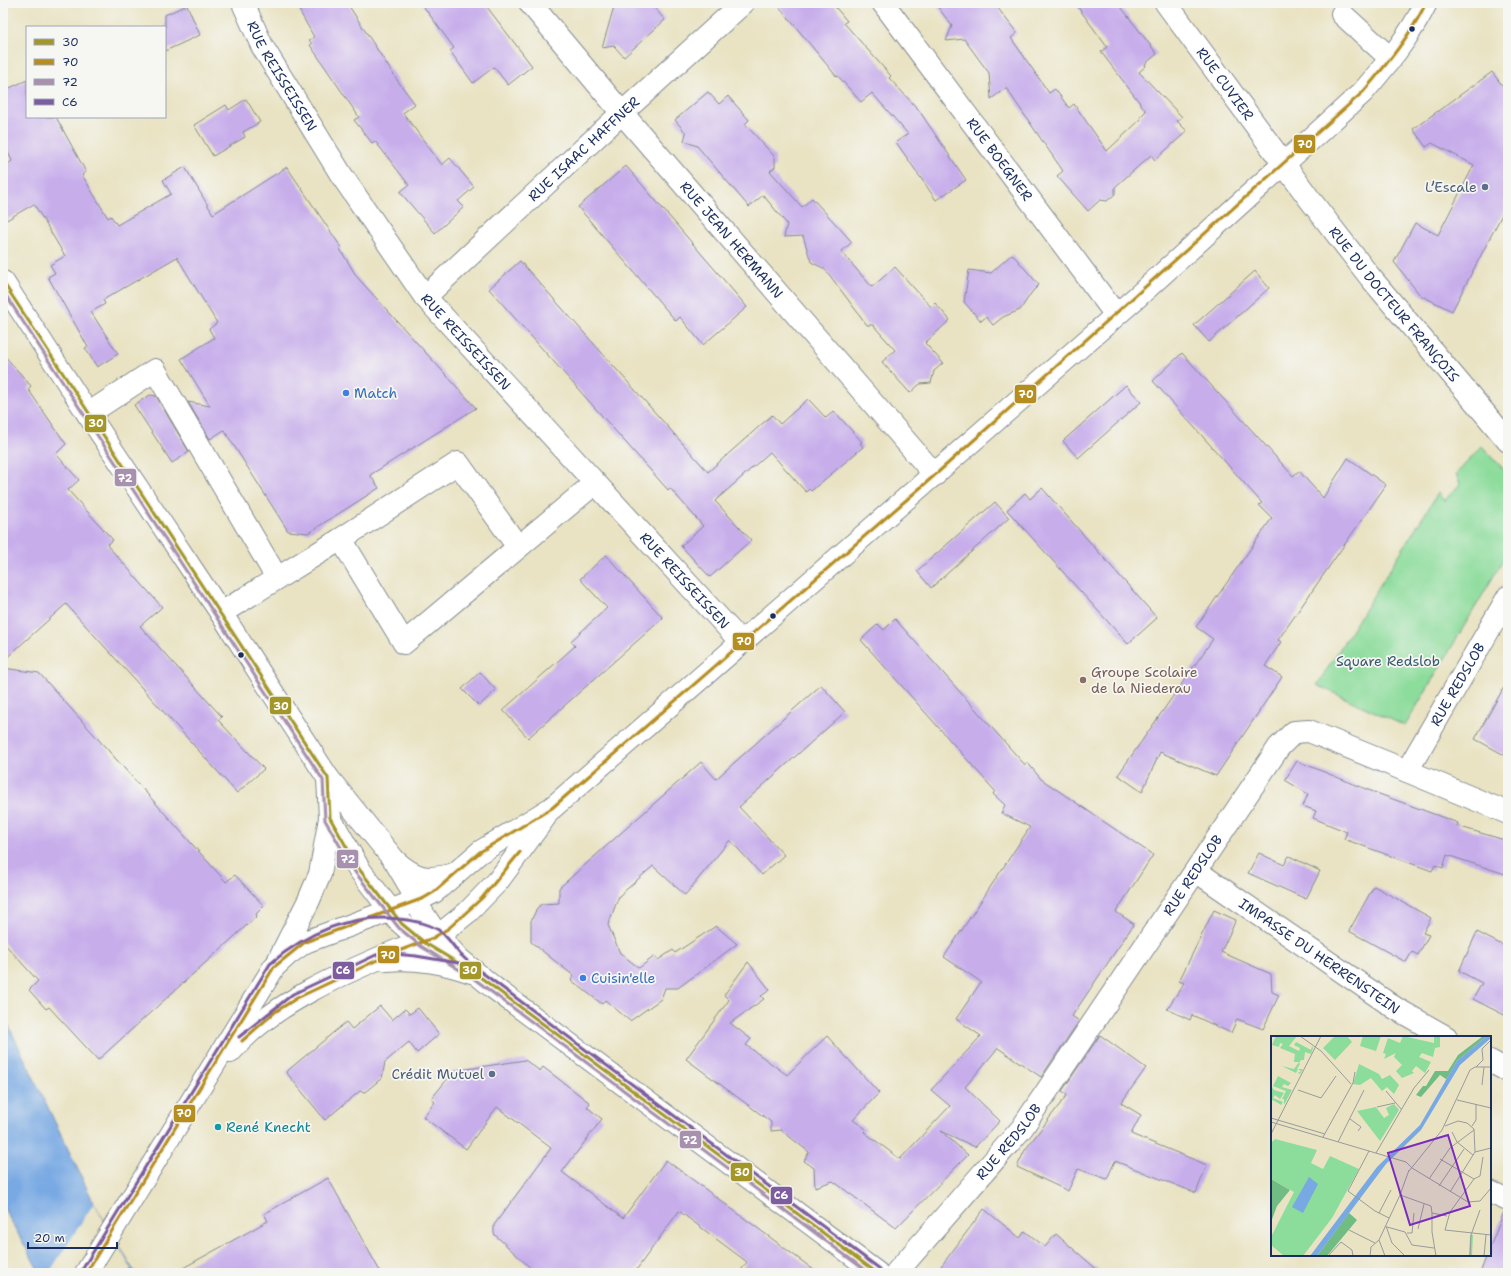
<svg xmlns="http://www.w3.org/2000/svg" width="1511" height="1276" viewBox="0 0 1511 1276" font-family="'Shantell Sans',sans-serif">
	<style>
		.green { fill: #8cdc9b; stroke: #54867c }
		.water { fill: #78a9e3; stroke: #4a6ca0 }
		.pier { fill: #e9e3c3 }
		.building { fill: #c7aeeb }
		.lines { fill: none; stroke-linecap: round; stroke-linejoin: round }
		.minor-casing { stroke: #828990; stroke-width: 24 }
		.major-casing { stroke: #828990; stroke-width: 24 }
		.minor { stroke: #fff; stroke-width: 22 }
		.major { stroke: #fff; stroke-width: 22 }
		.bus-1-casing { stroke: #f6f6f2; stroke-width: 6 }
		.bus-2-casing { stroke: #f6f6f2; stroke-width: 6 }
		.bus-3-casing { stroke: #f6f6f2; stroke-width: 6 }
		.bus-4-casing { stroke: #f6f6f2; stroke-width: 6 }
		.bus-1 { stroke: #a4972a; stroke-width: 3 }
		.bus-2 { stroke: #b68e20; stroke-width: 3 }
		.bus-3 { stroke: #a791af; stroke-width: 3 }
		.bus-4 { stroke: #7d5d9f; stroke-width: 3 }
		.bus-dot { fill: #1b2f5e; stroke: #f6f6f2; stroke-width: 1.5 }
		.service-dot { fill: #5c6f8a; stroke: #f6f6f2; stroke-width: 1.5 }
		.shop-dot { fill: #3f7fe0; stroke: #f6f6f2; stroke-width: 1.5 }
		.education-dot { fill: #8d6e63; stroke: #f6f6f2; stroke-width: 1.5 }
		.culture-dot { fill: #0f9aa8; stroke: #f6f6f2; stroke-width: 1.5 }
		.labels { text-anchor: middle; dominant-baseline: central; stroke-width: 3.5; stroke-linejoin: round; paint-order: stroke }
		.street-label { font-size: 14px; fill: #1b2f5e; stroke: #f6f6f2 }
		.service-label { font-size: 14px; fill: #4e5e75; stroke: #f6f6f2; text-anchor: end }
		.shop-label { font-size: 14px; fill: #366cbe; stroke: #f6f6f2; text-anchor: start }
		.park-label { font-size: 14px; fill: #375a6d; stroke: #f6f6f2 }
		.education-label { font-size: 14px; fill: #785e54; stroke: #f6f6f2; text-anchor: start }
		.culture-label { font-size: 14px; fill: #0d838f; stroke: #f6f6f2; text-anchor: start }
		.inset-road { fill: none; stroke: #979b9b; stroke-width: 1 }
		.view { fill: #7b2cbf; fill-opacity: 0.15; stroke: #7b2cbf; stroke-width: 2 }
		.inset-edge { fill: none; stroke: #1b2f5e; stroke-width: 2 }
		.line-badge { stroke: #f6f6f2; stroke-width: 1.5 }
		.badge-label { font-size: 11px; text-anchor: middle; font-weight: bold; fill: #fff }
	</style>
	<rect width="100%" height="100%" fill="#f6f6f2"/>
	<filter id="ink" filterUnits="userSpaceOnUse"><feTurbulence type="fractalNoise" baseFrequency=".025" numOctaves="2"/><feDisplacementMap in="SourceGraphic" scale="8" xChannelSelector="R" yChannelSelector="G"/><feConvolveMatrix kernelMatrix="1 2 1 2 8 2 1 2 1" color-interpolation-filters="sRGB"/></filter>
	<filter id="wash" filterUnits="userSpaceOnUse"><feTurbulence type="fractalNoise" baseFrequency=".012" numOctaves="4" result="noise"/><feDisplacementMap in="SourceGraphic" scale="16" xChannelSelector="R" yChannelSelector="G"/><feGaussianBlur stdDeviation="0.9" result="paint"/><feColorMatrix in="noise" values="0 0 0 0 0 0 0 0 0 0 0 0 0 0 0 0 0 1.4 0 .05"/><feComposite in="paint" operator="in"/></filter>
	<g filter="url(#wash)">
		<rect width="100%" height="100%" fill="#e9e3c3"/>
		<path class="green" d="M1482,446l26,28v78l-103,174 -88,-41 121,-192 6,8 16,-17 -4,-10z"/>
		<path class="water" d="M3,1014l91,189 41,70h-95l-37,-66z"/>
		<path class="pier" d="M94,1203l37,65 -3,5h-79z"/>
		<g id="blocks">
			<g class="building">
				<path d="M295,3h52l50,77 18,24 -12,9 39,52 8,-7 24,29 -16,14 6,6 -29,26 -35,-41 9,-7 -34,-44 -3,2 -18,-23 5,-3 -49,-72 2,-1 -3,-4 5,-3z"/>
				<path d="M421,3h63l48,63 -24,19 -14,-18 -21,16 -23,-32 4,-3z"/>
				<path d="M615,3h35l15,17 -41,37 -10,-11 -12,2z"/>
				<path d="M776,3h56l15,18 -3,2 47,53 -2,2 29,31 48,71 -30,20 -40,-58 12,-8 -36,-41 -11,9 -23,-26 -1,1z"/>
				<path d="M935,3h59l23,30 -6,5 38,55 6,-4 14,19 5,-4 33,47 34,-32 -1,-2 6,-6 -45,-59 6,-5 -32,-44h43l39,51 -12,10 1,2 -7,6 43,45 -5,4 10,10 -32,29 -4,-5 -36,32v7l-8,7 -7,-1 -12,11 -31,-35 6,-5 -57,-83 -15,11 -2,-26 -25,-34 -18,2 6,-15z"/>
				<path d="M187,5l13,30 -35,16v-36z"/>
				<path d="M1492,72l16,21v110l-56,108 -32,-16 -26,-33 21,-39 23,12 36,-70 -42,-22 -6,4 -13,-18z"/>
				<path d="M27,80v37h29l30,55 -4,3 26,43 3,-2 6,9 54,-31 -8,-14 22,-13 28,47 74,-47 54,80 -1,2 17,28 119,131 -106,67 9,13 -71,45 -20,-2 -64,-101 -14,9 -22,-37 22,4 -29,-47 33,-21 -5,-9 8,-6 -40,-66 -74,43 2,4 -14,8 27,42 -21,13 -12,-19 3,-1 -40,-70 7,-4 -5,-8 15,-9 -31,-52 -31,18v-55l9,-6 -9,-20v-50z"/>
				<path d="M708,92l11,12 9,-8 21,24 -4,4 30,33v10l-5,4 32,36 10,-9 40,44 -11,10 31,35 23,-20 36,40 4,-4 15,17 -25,23 18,20 -9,8 -3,12 -11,1 -10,9 -28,-31 13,-12 -22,-25h-6l-42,-56 -14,-7 -8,-26 -19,1 3,-13 -24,-29 -14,12 -52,-61 -13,-5 2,-8 -11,-13z"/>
				<path d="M246,99l14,23 -17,10 2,5 -32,19 -19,-31 32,-20 3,5z"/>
				<path d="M626,166l121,141 -44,38 -23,-28 -4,4 -98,-114z"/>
				<path d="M1012,254l27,31 -7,7 -12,18 -17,7 -10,8 -7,-8 -5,4 -17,-19 5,-32 22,3z"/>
				<path d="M520,261l188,211 64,-57 8,9 28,-25 18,19 8,-7 28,31 -2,1 3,4 -52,44 -2,-2 -3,3 -36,-40 -55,49 36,39 -41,37 -29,-31 22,-20 -33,-38 -2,2 -179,-201z"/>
				<path d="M1255,271l14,17 -60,54 -15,-17z"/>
				<path d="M1182,353l111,123 6,-5 24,27 25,-40 38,27 -108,155 3,2 -16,24 17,11 -66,99 -56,-24 -18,40 -24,-17 95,-136 -17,-12 76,-109 -13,-13 3,-2 -109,-122z"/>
				<path d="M3,354l28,32 -3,3 38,55 -10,10 23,26 -11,10 45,50 -6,5 55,62 -22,19 82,91 -4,3 46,49 -27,24 -171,-189 -63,57z"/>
				<path d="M1126,385l15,17 -63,56 -15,-17z"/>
				<path d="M150,395l6,1 33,56 -17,11 -38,-58z"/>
				<path d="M1042,488l115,130 -29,26 -121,-134 18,-17 5,6z"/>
				<path d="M995,502l14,16 -78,70 -14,-17z"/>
				<path d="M606,555l57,63 -135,120 -25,-28 72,-64 -4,-5 36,-33 -27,-29z"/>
				<path d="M895,619l130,146 2,-3 14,17 112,76 -37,57 18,12 -62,92 7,5 -38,56 -43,-29 -33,39 35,34 -25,26 -34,-16 27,24 -72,73 -63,-47 -18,6 -1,-19 -10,-7 5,-9 -28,-22 -10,1v-9l-85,-63 43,-59 -5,-5 24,-33 22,28 -9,6 3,3 -34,24 21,16 -5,6 41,30 40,-39 52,57 -26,27 13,9 -2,3 36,27 50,-53 -19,-16 50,-54 -25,-17 25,-37 -37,-25 86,-130 -29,-14 4,-8 -12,-11 2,-3 -134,-151 17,-16 6,6z"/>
				<path d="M3,668l36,5 187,209 9,-7 29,31 -8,8 1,2 -159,144 -49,-53 -3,2 -17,-19 9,-9 -35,-39z"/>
				<path d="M480,672l16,18 -17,16 -17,-17z"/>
				<path d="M1508,680v77l-33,-18z"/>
				<path d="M821,685l24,27 -106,95 45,48 -22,20 -32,-35 -45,55 -32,-29 -34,30 -11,29 12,28 19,15 16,-12 3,4 15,-10 2,3 41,-27 21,18 -59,44h-13l-4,11 -31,22 -25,-21 -3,4 -31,-24 3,-4 -43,-34v-21l6,-13 5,-4 17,-1v-15l142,-126 15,17z"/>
				<path d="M1297,761l74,30 87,32 -1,3 51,15v34l-61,-20 -4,13 -8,-3 -3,6 -88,-32 3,-7 -34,-14 3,-7 -13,-5 5,-12 -23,-14z"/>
				<path d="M1259,853l25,12 5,-9 31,15 -14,28 -58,-26z"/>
				<path d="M1374,886l57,32 -8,15 6,2 -11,20 -6,-3 -6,10 -57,-31z"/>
				<path d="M1214,910l22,10 -15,32 50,22 1,18 7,3 -16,34 -26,-10 -6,14 -39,-18 -2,5 -23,-11 17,-26 -5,-2z"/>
				<path d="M1477,932l31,16v69l-35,-18 9,-16 -23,-12z"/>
				<path d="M380,1006l12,14 13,-11 5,5 8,-6 21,26 -22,19 -8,-11 -24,20 -3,16 -17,14 -5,-1 -35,29 -39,-48 60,-50 6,7z"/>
				<path d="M1100,1035l46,33 -25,35 20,12 -10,19 76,31 -11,28 -81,-32 -8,18 -29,-10 -10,22 -51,-24 8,-17 42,-55 -5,-4z"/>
				<path d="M525,1060l15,11 3,-4 47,36 -3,4 15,12 -40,53 61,46 43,-58 152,113h-79l8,-11 -68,-51 -45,62h-98l-42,-39v-9l57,-77 -54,-41 -31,42 -43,-32 12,-15 -4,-3 23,-28z"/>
				<path d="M328,1178l53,95h-207l94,-52 -4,-7z"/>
				<path d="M984,1209l36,29 5,-7 20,16 11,-13 45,39h-165z"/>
				<path d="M1504,1212h4v61h-28l7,-18h3v-8z"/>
			</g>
		</g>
	</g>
	<g filter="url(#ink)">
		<use href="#blocks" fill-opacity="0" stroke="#828990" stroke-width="1"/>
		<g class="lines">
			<g class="minor-casing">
				<g id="minor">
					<path id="s1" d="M243,3l19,43 80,130 83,121 316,345"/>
					<path id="s2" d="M530,3l92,110 313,362"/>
					<path id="s3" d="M883,3l233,312"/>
					<path id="s4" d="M1166,3l142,194 62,80 138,164"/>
					<path d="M1342,14l49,45"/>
					<path id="s5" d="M425,297l197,-184 121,-110"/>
					<path d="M88,414l67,-44 122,208"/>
					<path d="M341,539l63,104 191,-160"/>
					<path d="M221,613l120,-74 117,-76 60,84"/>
					<path d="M1407,771l101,42"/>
					<path d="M395,861c21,19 33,20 60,13"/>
					<path id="s6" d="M1196,871l199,137 51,29"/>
					<path d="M416,901l18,-9 46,-40 72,-44 585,-511 226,-205c24,-28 47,-56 63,-89"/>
					<path d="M438,936l30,-24 30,-31 47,-64"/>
					<path d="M1490,1061l18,10"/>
					<path d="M1490,1192l18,8"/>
					<path id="s7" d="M896,1273l126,-145 257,-381 15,-15 15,-1 98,40 101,-174"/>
				</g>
			</g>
			<g class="major-casing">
				<g id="major">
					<path d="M3,282l85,132 133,199 107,165 67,83 14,24 9,21 19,29 22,24 35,29 383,285"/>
					<path d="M328,778l2,40 29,51 38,50 21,19 16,11"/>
					<path d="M279,959l30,-59 11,-26 10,-56"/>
					<path d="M387,960c27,-3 59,3 84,12"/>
					<path d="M230,1052c42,-49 113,-79 171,-103 12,-5 25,-7 37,-13"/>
					<path d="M86,1273l188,-306 14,-13 17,-12 111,-41"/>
				</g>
			</g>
			<use href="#minor" class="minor"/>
			<use href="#major" class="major"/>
			<g class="bus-1-casing">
				<path id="bus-1" d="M3,282l325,496 2,40 29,51 43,55 23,19 51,31 401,299"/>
			</g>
			<g class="bus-2-casing">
				<g id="bus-2">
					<path d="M242,1041l33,-29 22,-14 91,-43 45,-17 16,-10 33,-30 38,-46"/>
					<path d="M86,1273l188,-306 31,-25 119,-44 10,-6 46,-40 72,-44 383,-333 428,-383c24,-28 47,-56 63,-89"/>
				</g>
			</g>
			<g class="bus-3-casing">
				<path id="bus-3" d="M3,291l320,489 2,40 30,52 44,56 23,19 51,31 396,295"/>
			</g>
			<g class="bus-4-casing">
				<g id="bus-4">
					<path d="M239,1037l54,-43 83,-39 19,-1 21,2 48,8"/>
					<path d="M82,1270l188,-306c36,-31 81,-51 129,-45 13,1 26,4 38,10 10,6 15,16 23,25 8,8 18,16 28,23l392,292"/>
				</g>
			</g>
			<use href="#bus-1" class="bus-1"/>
			<use href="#bus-2" class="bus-2"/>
			<use href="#bus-3" class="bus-3"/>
			<use href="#bus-4" class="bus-4"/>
		</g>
	</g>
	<g class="bus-dot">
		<circle cx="1412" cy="29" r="3.5"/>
		<circle cx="773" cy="616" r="3.5"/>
		<circle cx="241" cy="655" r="3.5"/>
	</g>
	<g class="service-dot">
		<circle cx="1485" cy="187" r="4"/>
		<circle cx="492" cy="1074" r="4"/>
	</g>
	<g class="shop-dot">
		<circle cx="346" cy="393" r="4"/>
		<circle cx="583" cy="978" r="4"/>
	</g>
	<circle class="education-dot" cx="1083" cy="680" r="4"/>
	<circle class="culture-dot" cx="218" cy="1127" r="4"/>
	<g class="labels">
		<g class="street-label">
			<text stroke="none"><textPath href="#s1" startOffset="83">RUE REISSEISSEN</textPath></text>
			<text stroke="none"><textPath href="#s4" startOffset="100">RUE CUVIER</textPath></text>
			<text stroke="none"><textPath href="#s5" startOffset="217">RUE ISAAC HAFFNER</textPath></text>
			<text stroke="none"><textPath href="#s3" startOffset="195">RUE BOEGNER</textPath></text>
			<text stroke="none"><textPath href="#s2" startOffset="311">RUE JEAN HERMANN</textPath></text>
			<text stroke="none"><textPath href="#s4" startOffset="378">RUE DU DOCTEUR FRANÇOIS</textPath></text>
			<text stroke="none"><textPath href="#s1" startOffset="407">RUE REISSEISSEN</textPath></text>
			<text stroke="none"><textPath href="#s1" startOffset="731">RUE REISSEISSEN</textPath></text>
			<text stroke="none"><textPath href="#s7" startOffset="894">RUE REDSLOB</textPath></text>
			<text stroke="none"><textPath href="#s7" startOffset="497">RUE REDSLOB</textPath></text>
			<text stroke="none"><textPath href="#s6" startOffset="150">IMPASSE DU HERRENSTEIN</textPath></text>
			<text stroke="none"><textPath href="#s7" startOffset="173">RUE REDSLOB</textPath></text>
		</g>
		<g class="service-label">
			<text x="1477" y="187">L’Escale</text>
			<text x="484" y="1074">Crédit Mutuel</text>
		</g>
		<g class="shop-label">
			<text x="354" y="393">Match</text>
			<text x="591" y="978">Cuisin'elle</text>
		</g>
		<g class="park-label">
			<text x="1388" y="661">Square Redslob</text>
		</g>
		<g class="education-label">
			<text x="1091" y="672">Groupe Scolaire<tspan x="1091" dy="16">de la Niederau</tspan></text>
		</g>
		<g class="culture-label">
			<text x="226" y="1127">René Knecht</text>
		</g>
	</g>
	<g transform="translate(1271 1036)">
		<rect width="220" height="220" fill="#e9e3c3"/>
		<path d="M5,0h21l-8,10 10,5 1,-3 -6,-3 2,-3 15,8 1,-4 1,2 -2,6 -6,-2 -1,8h-3l-2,3 1,1 -3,5h6l-3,5 -2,-1 3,-2 -3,-2 -2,4 -14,-7 12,3 5,-7h-5l1,-8 -15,-6 3,-4 -3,-1 -1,4 -7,-2zM64,0h12l5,6 -17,18 -12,-12zM92,0h18l-5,15 -16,-5zM132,0l31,7v-7h6v11l-5,1 -2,9 -11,-4 -3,4 12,5 -6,11 -9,-7 -4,5 2,2 -12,5 -6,-7 6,-6 -8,-8zM117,2l12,5 -4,10 -12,6 2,-5 -3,-1zM88,28l20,10 3,5 8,-4 9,10 -5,9 -7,-7 -5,4 -11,-13 -11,7 -7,-1zM7,40l13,7 -3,3 -4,-2 -2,3 10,3 -8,15v-6h-2l4,-8 -13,-5zM1,51l2,3 10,3 -4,6 -5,-4 -2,3 10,4 -2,3 -8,-5 -2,2zM123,68l5,6 -19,31 -23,-30 19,-4 8,11 5,-3 -3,-7zM4,103l42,11 -6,13 12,6 7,-13 29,13 -27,49 -29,38h-19l-13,-11v-8l23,-45 -23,-13v-36zM199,199h3l-1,21h-3z" fill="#8cdc9b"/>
		<path d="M212,0h4l-30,25 -12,21 1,-3 -6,-4 -19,22 -5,-2 7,-9h3l9,-15h13l10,-16zM0,143l19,11 -13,16 -6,16zM78,177l8,7 -30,36h-10z" fill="#71bc83"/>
		<path d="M216,0l4,2 -31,27 -39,65 -35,34 -69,92h-7l67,-89 43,-42 37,-64zM38,141l9,7 -15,29 -11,-6z" fill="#78a9e3"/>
		<path class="inset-road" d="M29,0l21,15 30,33M205,31l7,-7 -1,-11 9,-9M211,49l2,-18M27,54l23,8 15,-22M115,55l15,18M186,64l34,8M106,71l18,-4M0,82l54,16M79,83l11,8 -3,4M0,86l135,40 6,6M174,90l13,-5 9,2 7,6 1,23 16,-4M201,90l4,-6v-16M181,96l5,10 16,13M0,98l50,-98M52,101l30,-54 2,-11M67,106l26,-52M98,115l-21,40 27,20 14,7M105,117l38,-65 15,-18M212,121l-3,19 -6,3 -24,33 -5,18 46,5M169,123l34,20M141,132l56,34 12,-1 11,-13M138,135l33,-41 28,-60 5,-3h16M158,143l21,-31 24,-18M168,150l25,-37M179,156l25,-40M129,159l31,11 1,7 15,3M108,177l12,-23M161,177v19l4,24M115,190l6,17 13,13M116,191l18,5 7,13 22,3M147,193l6,-25M78,194l26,13M136,197h5l2,-20M57,220l13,-14 11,8 1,6M99,220l1,-9 8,-7M114,220l-6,-16 21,-45 9,-25M199,220l1,-21 9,-25M213,220l2,-21"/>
		<path class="view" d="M177,99l22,71 -60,19 -22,-72z"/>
		<rect width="220" height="220" class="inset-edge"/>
	</g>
	<g class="line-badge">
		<rect x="1293" y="134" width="23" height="20" rx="4" fill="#b68e20"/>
		<rect x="1014" y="384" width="23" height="20" rx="4" fill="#b68e20"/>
		<rect x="84" y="414" width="23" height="19" rx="4" fill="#a4972a"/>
		<rect x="114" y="468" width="23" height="19" rx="4" fill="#a791af"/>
		<rect x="732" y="632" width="23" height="19" rx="4" fill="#b68e20"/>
		<rect x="269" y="696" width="23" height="19" rx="4" fill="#a4972a"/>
		<rect x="336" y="849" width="23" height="20" rx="4" fill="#a791af"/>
		<rect x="377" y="945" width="23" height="19" rx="4" fill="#b68e20"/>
		<rect x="332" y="961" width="23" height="19" rx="4" fill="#7d5d9f"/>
		<rect x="459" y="961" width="23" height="19" rx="4" fill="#a4972a"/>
		<rect x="173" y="1104" width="23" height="19" rx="4" fill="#b68e20"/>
		<rect x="679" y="1130" width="23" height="19" rx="4" fill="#a791af"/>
		<rect x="730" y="1162" width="23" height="20" rx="4" fill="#a4972a"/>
		<rect x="770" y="1186" width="23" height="19" rx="4" fill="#7d5d9f"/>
	</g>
	<g class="badge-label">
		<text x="1305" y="148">70</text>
		<text x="1026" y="398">70</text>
		<text x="96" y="427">30</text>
		<text x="125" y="482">72</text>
		<text x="744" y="645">70</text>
		<text x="281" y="710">30</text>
		<text x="348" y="863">72</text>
		<text x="388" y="959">70</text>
		<text x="343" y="974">C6</text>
		<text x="470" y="974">30</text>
		<text x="184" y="1117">70</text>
		<text x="690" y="1144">72</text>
		<text x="742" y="1176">30</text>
		<text x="781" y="1199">C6</text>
	</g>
	<rect width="1511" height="1276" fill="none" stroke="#f6f6f2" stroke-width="16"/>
	<rect x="26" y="26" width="140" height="92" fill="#f6f6f2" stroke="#9ea6b7"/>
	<rect x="34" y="39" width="20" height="6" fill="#a4972a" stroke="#9ea6b7"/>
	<text x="62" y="46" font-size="12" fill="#1b2f5e">30</text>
	<rect x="34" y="59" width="20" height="6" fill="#b68e20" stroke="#9ea6b7"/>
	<text x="62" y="66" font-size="12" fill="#1b2f5e">70</text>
	<rect x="34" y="79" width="20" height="6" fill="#a791af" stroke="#9ea6b7"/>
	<text x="62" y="86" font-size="12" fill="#1b2f5e">72</text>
	<rect x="34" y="99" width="20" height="6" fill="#7d5d9f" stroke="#9ea6b7"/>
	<text x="62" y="106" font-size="12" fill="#1b2f5e">C6</text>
	<path d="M28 1242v6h89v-6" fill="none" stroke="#1b2f5e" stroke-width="2"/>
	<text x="34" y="1242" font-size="12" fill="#1b2f5e" stroke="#f6f6f2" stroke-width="3" paint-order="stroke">20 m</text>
</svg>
